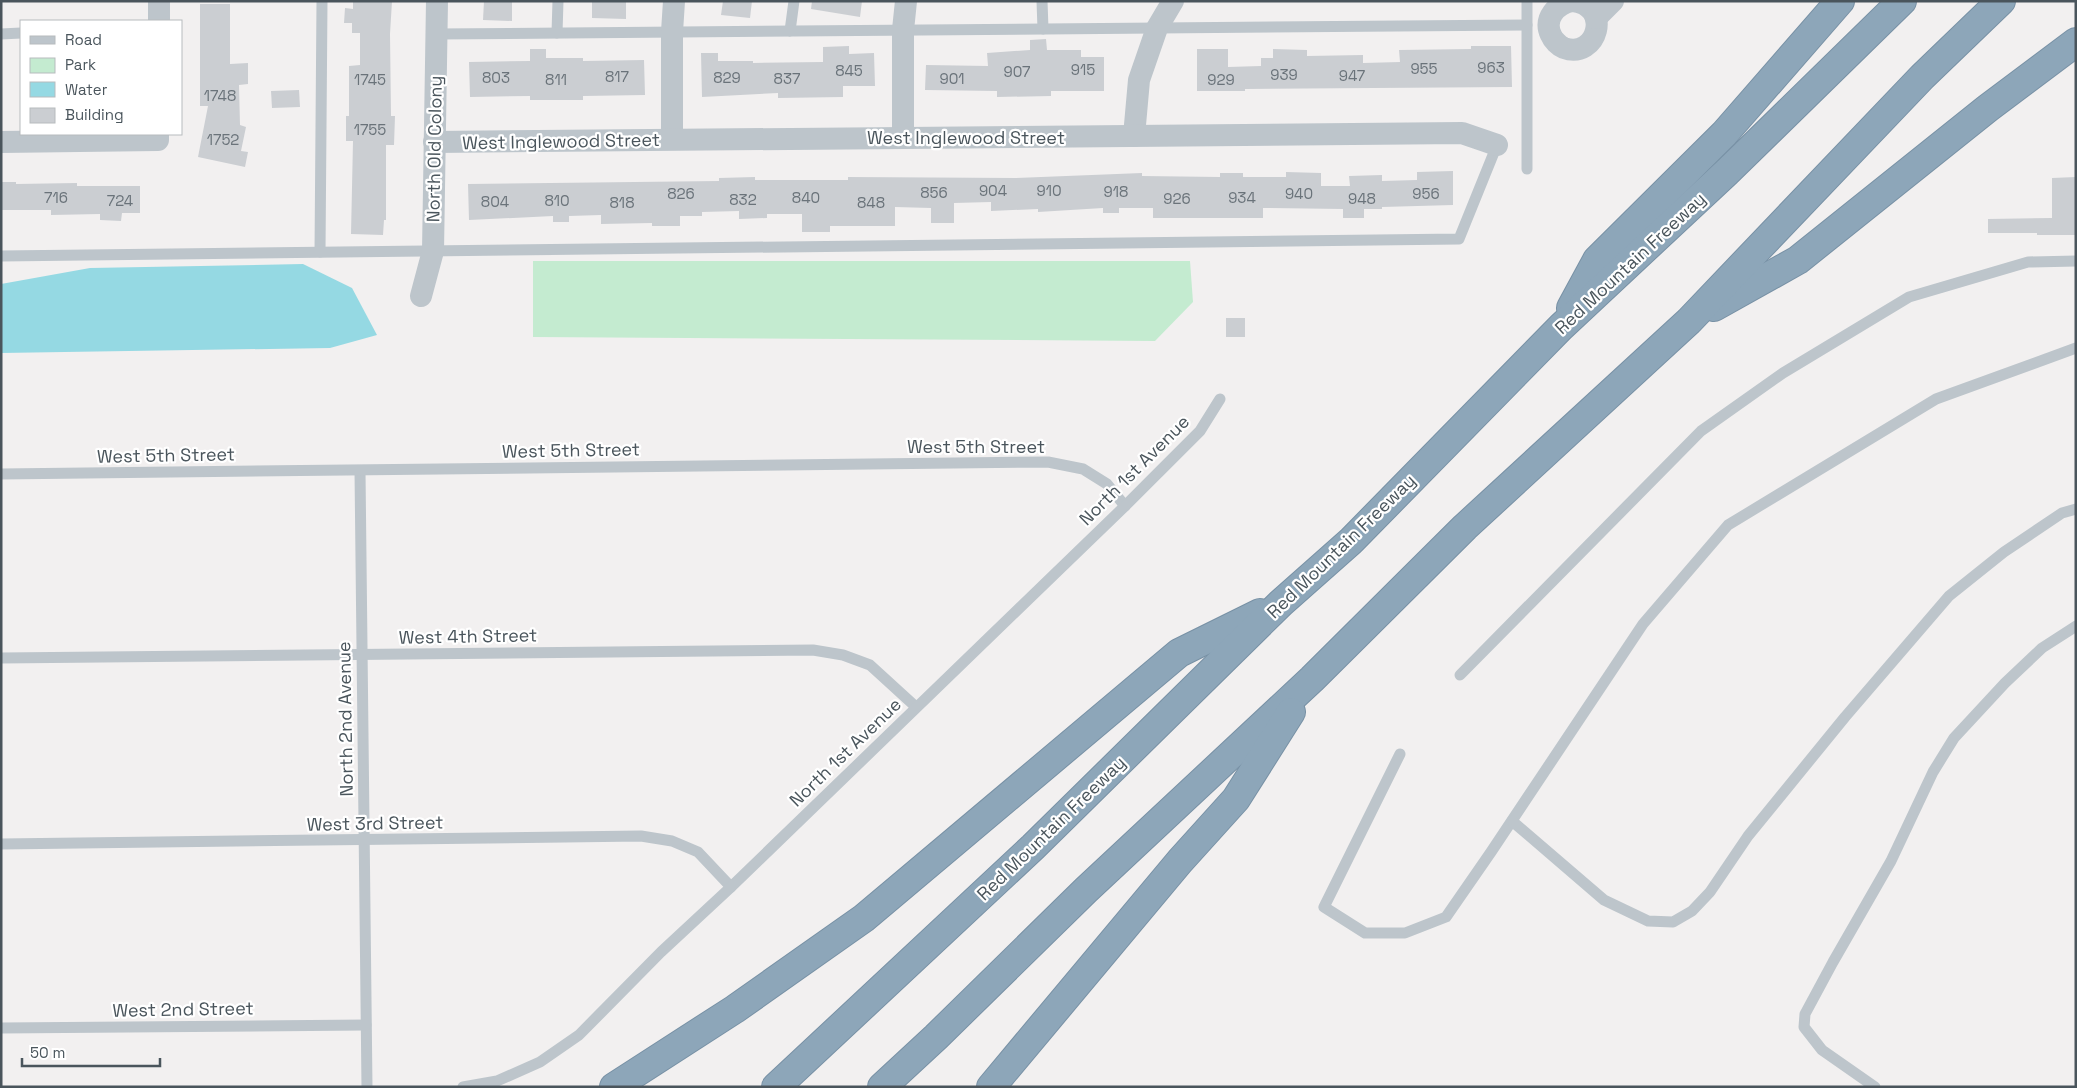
<svg xmlns="http://www.w3.org/2000/svg" width="2077" height="1088" viewBox="0 0 2077 1088" font-family="'Space Grotesk',sans-serif">
	<style>
		.green { fill: #c4ebd0 }
		.water { fill: #95d9e3 }
		.building { fill: #cbced2 }
		.lines { fill: none; stroke-linecap: round; stroke-linejoin: round }
		.highway-casing { stroke: #7891a5; stroke-width: 30 }
		.lane { stroke: #bdc5cb; stroke-width: 11 }
		.street { stroke: #bdc5cb; stroke-width: 22 }
		.highway { stroke: #8da6b9; stroke-width: 28 }
		.labels { text-anchor: middle; dominant-baseline: central; stroke-width: 4.5; stroke-linejoin: round; paint-order: stroke }
		.number-label { font-size: 15px; fill: #6a737a }
		.street-label { font-size: 18px; fill: #4a555c; stroke: #fff }
	</style>
	<rect width="100%" height="100%" fill="#f2f0f0"/>
	<path class="green" d="M533,261h657l3,41 -38,39 -622,-4z"/>
	<path class="water" d="M303,264l49,24 25,47 -47,13 -329,5v-69l89,-16z"/>
	<g class="building">
		<path d="M353,1h39l-2,33 1,82h4l-1,29h-8v75h-2l-1,15 -32,-1 2,-93h-7v-25h3v-50l11,-1v-32h-8v-10h-8l1,-15 8,1z"/>
		<path d="M484,1h28v20l-29,-1z"/>
		<path d="M592,1h34v18l-34,-1z"/>
		<path d="M723,1h29l-2,17 -29,-3z"/>
		<path d="M812,1h50l-2,16 -49,-8z"/>
		<path d="M200,4h30v60l18,-1v21l-9,1 1,40 6,2 -5,24 7,1 -3,15 -47,-10 10,-51h-8z"/>
		<path d="M1046,39l1,11h34v7h23v34h-53v5l-54,1v-6l-72,-1 1,-25 62,1 -1,-13 43,-3v-10z"/>
		<path d="M849,46v8l25,-1 1,33h-32v11l-65,1v-5l-76,4 -1,-44h17v8h35v2l70,-1v-15z"/>
		<path d="M1471,46h40l1,41 -267,2v2h-48v-42h31v18l33,-1v-8h12v-9l34,1v6l56,-1v8l37,-1 -1,-12 72,-1z"/>
		<path d="M530,49h16v9h37v3l61,-1 1,35 -62,1v4h-53v-4l-60,1 -1,-35 61,-1z"/>
		<path d="M299,90l1,17 -28,1 -1,-17z"/>
		<path d="M1453,171v34l-71,2v2h-18v9h-21v-9l-80,-1v10h-110v-10h-34v5h-16v-5l-65,4v-3l-47,2v-9l-37,1v20h-23v-15l-36,-1v19h-65v6h-28v-18h-35v4l-28,1v-8l-37,1v4h-22v10h-28v-3l-51,1v-9l-32,1v6h-16v-6l-84,4 -1,-36 251,-3v-3l36,-1v3h93v-3l167,1 127,-5v3l78,1v-4h23v4h43v-5l35,1v13h29l-1,-10 33,-1v6l35,-1v-8z"/>
		<path d="M2076,177v58h-39v-2h-49v-14l64,-1v-40z"/>
		<path d="M1,182h15v2l61,-1v3h63v27h-18l-1,8 -21,-1v-6l-49,1v-5h-50z"/>
		<rect x="1226" y="318" width="19" height="19"/>
	</g>
	<g class="lines">
		<g class="highway-casing">
			<g id="highway">
				<path d="M1714,307l84,-47 190,-152 88,-66"/>
				<path d="M1571,308l26,-48 127,-126 116,-133"/>
				<path d="M614,1087l121,-78 129,-91 315,-265 81,-40"/>
				<path d="M776,1087l257,-240 248,-244 70,-62 210,-214 166,-155 175,-171"/>
				<path d="M882,1087l54,-50 150,-147 226,-211 153,-152 224,-206 233,-244 79,-76"/>
				<path d="M991,1087l189,-226 56,-62 55,-87"/>
			</g>
		</g>
		<g class="lane">
			<path d="M1042,1l1,28"/>
			<path d="M1527,1v168"/>
			<path d="M790,31l4,-30"/>
			<path d="M557,33l1,-32"/>
			<path d="M1,34l20,-1"/>
			<path d="M436,34l1091,-9"/>
			<path d="M320,252l2,-251"/>
			<path d="M1,256l1458,-17 38,-94"/>
			<path d="M360,471l7,616"/>
			<path d="M1,474l1047,-12 35,7 24,15 18,22"/>
			<path d="M1,658l812,-8 30,5 27,10 46,42"/>
			<path d="M1460,675l241,-244 82,-58 126,-76 119,-35 48,-1"/>
			<path d="M1400,754l-76,153 41,26h40l41,-16 45,-65 152,-228 85,-99 208,-126 140,-51"/>
			<path d="M1512,821l92,79 44,21 25,1 19,-11 18,-19 38,-56 97,-119 104,-121 55,-44 58,-39 14,-4"/>
			<path d="M1,844l640,-8 31,5 26,11 33,35"/>
			<path d="M1,1028l365,-3"/>
			<path d="M463,1087l34,-6 43,-19 39,-27 82,-83 70,-65 394,-381 75,-75 20,-32"/>
			<path d="M1875,1087l-53,-37 -18,-23 1,-13 28,-52 58,-101 42,-89 21,-34 51,-55 37,-35 34,-22"/>
		</g>
		<g class="street">
			<path d="M1572,1c-15,3 -29,17 -21,34 2,5 8,11 13,13 33,12 49,-42 9,-47"/>
			<path d="M1596,18l17,-17"/>
			<path d="M159,21v-20"/>
			<path d="M1134,136l5,-56 18,-52 16,-27"/>
			<path d="M672,138v-106l2,-31"/>
			<path d="M903,138v-108l3,-29"/>
			<path d="M1,142l157,-2v-6"/>
			<path d="M434,142l1028,-9 35,12"/>
			<path d="M421,296l12,-45 4,-250"/>
		</g>
		<use href="#highway" class="highway"/>
	</g>
	<g class="labels">
		<g class="number-label">
			<text x="1491" y="67">963</text>
			<text x="1424" y="68">955</text>
			<text x="1083" y="69">915</text>
			<text x="849" y="70">845</text>
			<text x="1017" y="71">907</text>
			<text x="1284" y="74">939</text>
			<text x="1352" y="75">947</text>
			<text x="617" y="76">817</text>
			<text x="496" y="77">803</text>
			<text x="727" y="77">829</text>
			<text x="787" y="78">837</text>
			<text x="952" y="78">901</text>
			<text x="370" y="79">1745</text>
			<text x="556" y="79">811</text>
			<text x="1221" y="79">929</text>
			<text x="220" y="95">1748</text>
			<text x="370" y="129">1755</text>
			<text x="223" y="139">1752</text>
			<text x="993" y="190">904</text>
			<text x="1049" y="190">910</text>
			<text x="1116" y="191">918</text>
			<text x="934" y="192">856</text>
			<text x="681" y="193">826</text>
			<text x="1299" y="193">940</text>
			<text x="1426" y="193">956</text>
			<text x="56" y="197">716</text>
			<text x="806" y="197">840</text>
			<text x="1242" y="197">934</text>
			<text x="1177" y="198">926</text>
			<text x="1362" y="198">948</text>
			<text x="743" y="199">832</text>
			<text x="120" y="200">724</text>
			<text x="557" y="200">810</text>
			<text x="495" y="201">804</text>
			<text x="622" y="202">818</text>
			<text x="871" y="202">848</text>
		</g>
		<g class="street-label">
			<text x="966" y="137">West Inglewood Street</text>
			<text transform="translate(561 141) rotate(-1)">West Inglewood Street</text>
			<text transform="translate(434 149) rotate(-89)">North Old Colony</text>
			<text transform="translate(1630 263) rotate(-43)">Red Mountain Freeway</text>
			<text x="976" y="446">West 5th Street</text>
			<text transform="translate(571 450) rotate(-1)">West 5th Street</text>
			<text transform="translate(166 455) rotate(-1)">West 5th Street</text>
			<text transform="translate(1134 470) rotate(-45)">North 1st Avenue</text>
			<text transform="translate(1341 546) rotate(-44)">Red Mountain Freeway</text>
			<text transform="translate(468 636) rotate(-1)">West 4th Street</text>
			<text transform="translate(345 719) rotate(-91)">North 2nd Avenue</text>
			<text transform="translate(845 752) rotate(-44)">North 1st Avenue</text>
			<text transform="translate(375 823) rotate(-1)">West 3rd Street</text>
			<text transform="translate(1051 828) rotate(-44)">Red Mountain Freeway</text>
			<text transform="translate(183 1009) rotate(-1)">West 2nd Street</text>
		</g>
	</g>
	<rect width="2077" height="1088" fill="none" stroke="#4a555c" stroke-width="5"/>
	<rect x="20" y="20" width="162" height="115" fill="#ffffff" stroke="#b7bbbe"/>
	<rect x="30" y="36" width="25" height="8" fill="#bdc5cb" stroke="#b7bbbe"/>
	<text x="65" y="45" font-size="15" fill="#4a555c">Road</text>
	<rect x="30" y="58" width="25" height="15" fill="#c4ebd0" stroke="#b7bbbe"/>
	<text x="65" y="70" font-size="15" fill="#4a555c">Park</text>
	<rect x="30" y="82" width="25" height="15" fill="#95d9e3" stroke="#b7bbbe"/>
	<text x="65" y="95" font-size="15" fill="#4a555c">Water</text>
	<rect x="30" y="108" width="25" height="15" fill="#cbced2" stroke="#b7bbbe"/>
	<text x="65" y="120" font-size="15" fill="#4a555c">Building</text>
	<path d="M22 1058v8h138v-8" fill="none" stroke="#4a555c" stroke-width="2.5"/>
	<text x="30" y="1058" font-size="15" fill="#4a555c" stroke="#ffffff" stroke-width="4" paint-order="stroke">50 m</text>
</svg>
